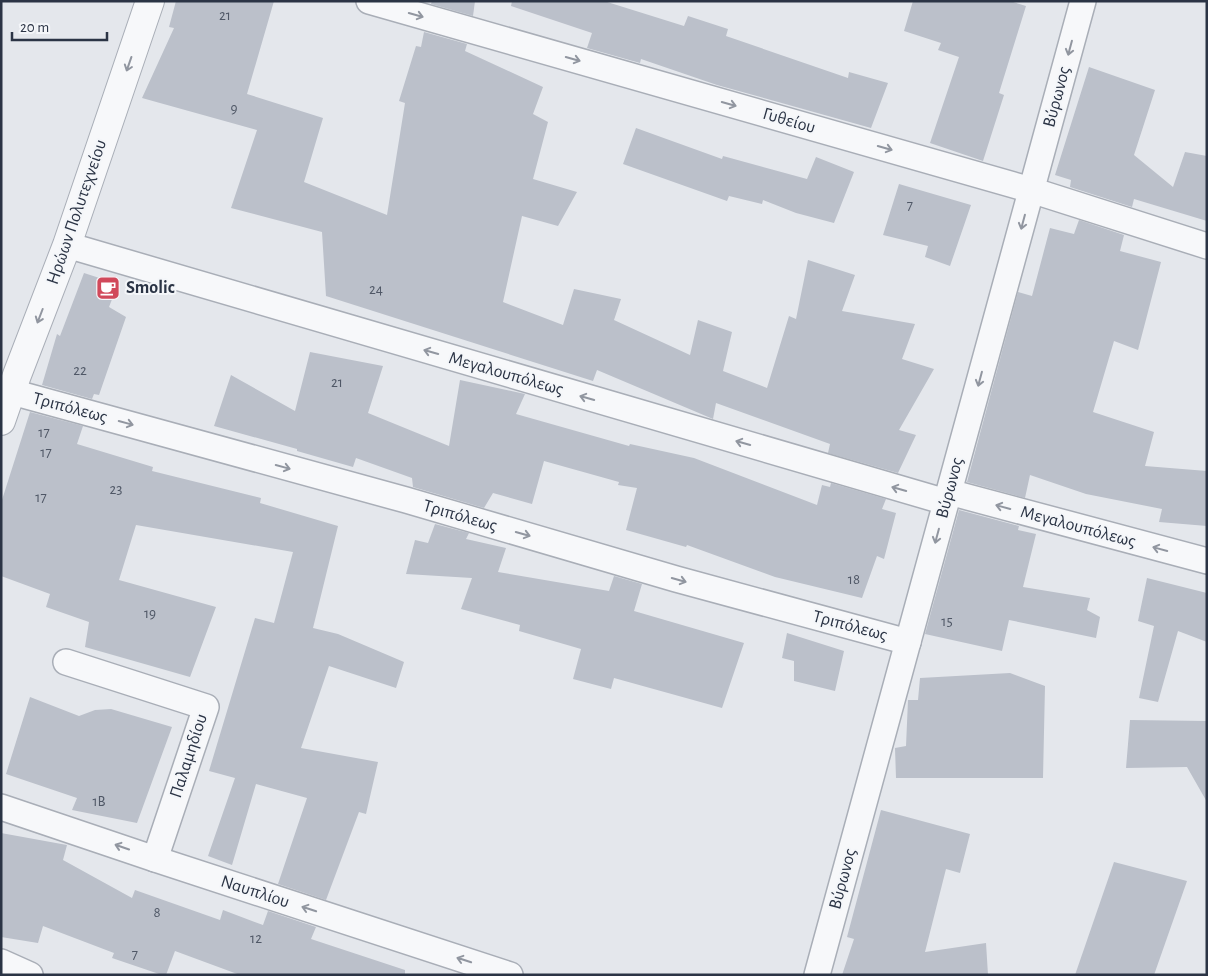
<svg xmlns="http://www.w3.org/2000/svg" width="1208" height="976" viewBox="0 0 1208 976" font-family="'Alegreya Sans',sans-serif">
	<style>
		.building { fill: #bbc0ca }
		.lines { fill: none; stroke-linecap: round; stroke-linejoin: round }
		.minor-casing { stroke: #a9aeb7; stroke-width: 28 }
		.tertiary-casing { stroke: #a9aeb7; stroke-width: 30 }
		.minor { stroke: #f7f8fa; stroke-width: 25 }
		.tertiary { stroke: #f7f8fa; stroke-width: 28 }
		.oneway { stroke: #9196a0 }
		.labels { text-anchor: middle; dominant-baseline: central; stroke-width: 4; stroke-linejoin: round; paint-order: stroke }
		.number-label { font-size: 15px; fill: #4f5766 }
		.street-label { font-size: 18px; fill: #2b3445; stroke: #f4f6f9 }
		.poi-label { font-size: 18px; font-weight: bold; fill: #2b3445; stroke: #f4f6f9; text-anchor: start }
	</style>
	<rect width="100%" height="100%" fill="#e4e7ec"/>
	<g class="building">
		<path d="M176,1h98l-27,93 76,24 -19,64 83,33 18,-112 -6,-2 17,-55 5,1 3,-15 43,12 -2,7 78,36 -10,27 15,8 -15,57 44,13 -19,34 -36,-10 -19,86 60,23 11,-36 47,10 -7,21 76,35 8,-35 34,12 -9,39 44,17 22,-72 7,3 12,-59 47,15 -13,36 73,13 -13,35 32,10 -35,61 17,5 -18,38 -70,-20 2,-9 -114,-41 -3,16 -116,-49 -4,11 -267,-85 -4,-64 -91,-24 26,-78 -115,-32 32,-70 -5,-1z"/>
		<path d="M432,1h43l-2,15 -42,-12z"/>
		<path d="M512,1h92l80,25 4,-10 40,13 -2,7 122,42 1,-6 39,11 -17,45 -154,-43 -76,-26 -1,4 -53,-15 5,-15 -81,-27z"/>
		<path d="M913,1h97l16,5 -27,87 5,2 -21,66 -53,-18 29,-86 -21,-7 3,-7 -37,-12z"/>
		<path d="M1089,67l66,23 -21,65 39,32 12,-35 22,4v65l-73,-22 -2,8 -62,-20 1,-7 -16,-5z"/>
		<path d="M636,128l86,31 1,-3 84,23 9,-22 38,15 -20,51 -38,-10 -33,-13 -1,4 -33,-8 -2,5 -104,-37z"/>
		<path d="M899,184l72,21 -21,61 -25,-9 3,-11 -45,-11z"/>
		<path d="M1079,220l45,15 -4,16 41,11 -23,88 -24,-9 -21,71 61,20 -9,34 62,5v55l-48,-4 3,-13 -76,-15 -56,-19 -5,23 -58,-16 51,-190 14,4 18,-68 24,6z"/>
		<path d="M84,273l34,11 -9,23 17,10 -27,78 -5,-1 -2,5 -50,-14 15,-51 3,2z"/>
		<path d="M310,352l73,14 -15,47 81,33 11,-66 65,14 -9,20 113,32 1,-2 64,14 123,47 5,-20 8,2 1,-4 55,16 -4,10 14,4 -12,46 -7,-3 -15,42 -87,-21 -88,-32 -1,2 -60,-17 11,-42 -19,-3 1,-3 -75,-21 -12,43 -39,-11 -9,15 -71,-21 -1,-9 -56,-20 -3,9 -56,-16v-2l-83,-23 17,-51 64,36z"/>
		<path d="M30,412l53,14 -6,18 76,23 -1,4 109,27 -1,5 78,23 -25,102 25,6 66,28 -8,26 -67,-22 -28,82 77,14 -12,52 -7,-2 -33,88 -48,-16 29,-86 -51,-14 -24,81 -24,-9 27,-78 -26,-7 46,-153 19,5 19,-71 -157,-27 -17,55 97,27 -26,70 -105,-30 4,-25 -43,-15 4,-13 -49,-18v-73z"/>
		<path d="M959,510l60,16 -1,4 18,4 -13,53 67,11 -3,12 13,7 -4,21 -87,-18 -7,31 -77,-17z"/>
		<path d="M435,524l34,9 -3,6 40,9 -8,24 111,19 5,-15 28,8 -8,27 110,32 -22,65 -108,-30 -3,11 -38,-10 8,-30 -62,-18 1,-6 -59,-16 11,-31 -66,-4 9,-34 13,3z"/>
		<path d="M1147,578l60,15v49l-29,-11 -20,71 -19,-4 15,-72 -16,-5z"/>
		<path d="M787,633l57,18 -9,40 -41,-10v-20l-12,-3z"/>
		<path d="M1010,673l35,13 -2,92h-147l-1,-30 11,-2 2,-46h10l2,-22z"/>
		<path d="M30,697l49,19 16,-6 16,-1 61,18 -35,96 -65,-13 5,-12 -71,-24z"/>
		<path d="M1130,720l77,1v81l-20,-35 -61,1z"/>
		<path d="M881,810l89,24 -10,39 -14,-4 -21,83 61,-9 2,32h-146l12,-36 -7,-2z"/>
		<path d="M1,833l66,12 -4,15 69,38 3,-8 85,30 3,-10 40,15 5,-14 48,16 -5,12 94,31v5h-165l-65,-24 -9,24h-4l-50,-17 2,-5 -71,-27 -5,17 -37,-6z"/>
		<path d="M1114,862l73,19 -33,94h-79z"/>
	</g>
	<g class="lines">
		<g class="minor-casing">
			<g id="minor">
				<path d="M369,1l662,189 176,56"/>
				<path d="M67,245l879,257"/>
				<path d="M12,392l394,108 270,79 232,63"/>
				<path d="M949,492l258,69"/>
				<path d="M66,662l140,45 -51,152"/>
				<path d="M1,807l154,52 355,116"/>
				<path d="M1,962l29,13"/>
				<path d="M817,975l266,-974"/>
			</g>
		</g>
		<g class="tertiary-casing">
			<path id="tertiary" d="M1,421l16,-46 50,-130 83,-244"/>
		</g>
		<use href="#minor" class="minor"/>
		<use href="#tertiary" class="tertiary"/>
	</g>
	<defs><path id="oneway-shaft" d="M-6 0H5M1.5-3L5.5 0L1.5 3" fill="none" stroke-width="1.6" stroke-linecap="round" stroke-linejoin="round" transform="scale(1.25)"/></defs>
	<g class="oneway">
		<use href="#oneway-shaft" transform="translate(416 15) rotate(16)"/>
		<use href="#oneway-shaft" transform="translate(1070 48) rotate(105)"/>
		<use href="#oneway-shaft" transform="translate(573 59) rotate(16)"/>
		<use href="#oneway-shaft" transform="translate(129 64) rotate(109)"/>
		<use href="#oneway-shaft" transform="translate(729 104) rotate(16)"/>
		<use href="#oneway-shaft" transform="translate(885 148) rotate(16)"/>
		<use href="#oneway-shaft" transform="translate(1023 222) rotate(105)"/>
		<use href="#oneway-shaft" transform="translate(40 316) rotate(111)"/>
		<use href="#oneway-shaft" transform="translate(431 352) rotate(-164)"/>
		<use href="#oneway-shaft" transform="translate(980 379) rotate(105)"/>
		<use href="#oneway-shaft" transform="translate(587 398) rotate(-164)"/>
		<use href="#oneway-shaft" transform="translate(126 423) rotate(15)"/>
		<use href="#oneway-shaft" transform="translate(743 443) rotate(-164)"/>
		<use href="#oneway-shaft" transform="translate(283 467) rotate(15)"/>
		<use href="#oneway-shaft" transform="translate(899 489) rotate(-164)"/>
		<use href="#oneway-shaft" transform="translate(1003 507) rotate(-165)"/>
		<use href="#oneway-shaft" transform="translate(523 534) rotate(16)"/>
		<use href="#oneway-shaft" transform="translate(937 536) rotate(105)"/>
		<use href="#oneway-shaft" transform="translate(1160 549) rotate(-165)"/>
		<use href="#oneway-shaft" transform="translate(679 580) rotate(16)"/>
		<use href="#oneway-shaft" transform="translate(122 847) rotate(-161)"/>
		<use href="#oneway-shaft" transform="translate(309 909) rotate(-162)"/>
		<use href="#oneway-shaft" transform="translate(464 960) rotate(-162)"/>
	</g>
	<defs>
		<g id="cafe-square" transform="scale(1.25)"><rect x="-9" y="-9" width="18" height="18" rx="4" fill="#d1495b" stroke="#f4f6f9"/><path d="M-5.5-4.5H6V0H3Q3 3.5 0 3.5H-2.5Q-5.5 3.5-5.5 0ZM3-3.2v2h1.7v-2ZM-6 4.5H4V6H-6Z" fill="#fff"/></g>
	</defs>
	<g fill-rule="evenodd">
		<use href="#cafe-square" x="108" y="288"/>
	</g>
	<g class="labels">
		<g class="number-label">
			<text x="225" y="15">21</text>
			<text x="234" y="108">9</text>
			<text x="910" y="205">7</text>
			<text x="376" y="289">24</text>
			<text x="80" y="370">22</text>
			<text x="337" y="382">21</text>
			<text x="44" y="432">17</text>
			<text x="46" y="452">17</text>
			<text x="116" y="489">23</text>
			<text x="41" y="497">17</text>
			<text x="854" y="579">18</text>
			<text x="150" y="613">19</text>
			<text x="947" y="621">15</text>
			<text x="99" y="801">1B</text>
			<text x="157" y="912">8</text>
			<text x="256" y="938">12</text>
			<text x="135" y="954">7</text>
		</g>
		<g class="street-label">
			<text transform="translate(1057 97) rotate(-75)">Βύρωνος</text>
			<text transform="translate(789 121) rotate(16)">Γυθείου</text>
			<text transform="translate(77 212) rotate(-71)">Ηρώων Πολυτεχνείου</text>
			<text transform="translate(506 374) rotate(16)">Μεγαλουπόλεως</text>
			<text transform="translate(70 408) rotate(15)">Τριπόλεως</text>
			<text transform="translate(950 488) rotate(-75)">Βύρωνος</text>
			<text transform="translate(460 516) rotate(16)">Τριπόλεως</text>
			<text transform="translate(1078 527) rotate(15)">Μεγαλουπόλεως</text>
			<text transform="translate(850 626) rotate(15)">Τριπόλεως</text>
			<text transform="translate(189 756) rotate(-72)">Παλαμηδίου</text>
			<text transform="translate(843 879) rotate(-75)">Βύρωνος</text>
			<text transform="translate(255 892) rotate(18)">Ναυπλίου</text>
		</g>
		<g class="poi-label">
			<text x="126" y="288">Smolic</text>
		</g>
	</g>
	<rect width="1208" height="976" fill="none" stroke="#2b3445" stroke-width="5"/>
	<path d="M12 32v8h95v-8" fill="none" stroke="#2b3445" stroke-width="2.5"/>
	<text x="20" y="32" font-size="15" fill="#2b3445" stroke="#f4f6f9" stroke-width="4" paint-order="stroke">20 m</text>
</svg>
